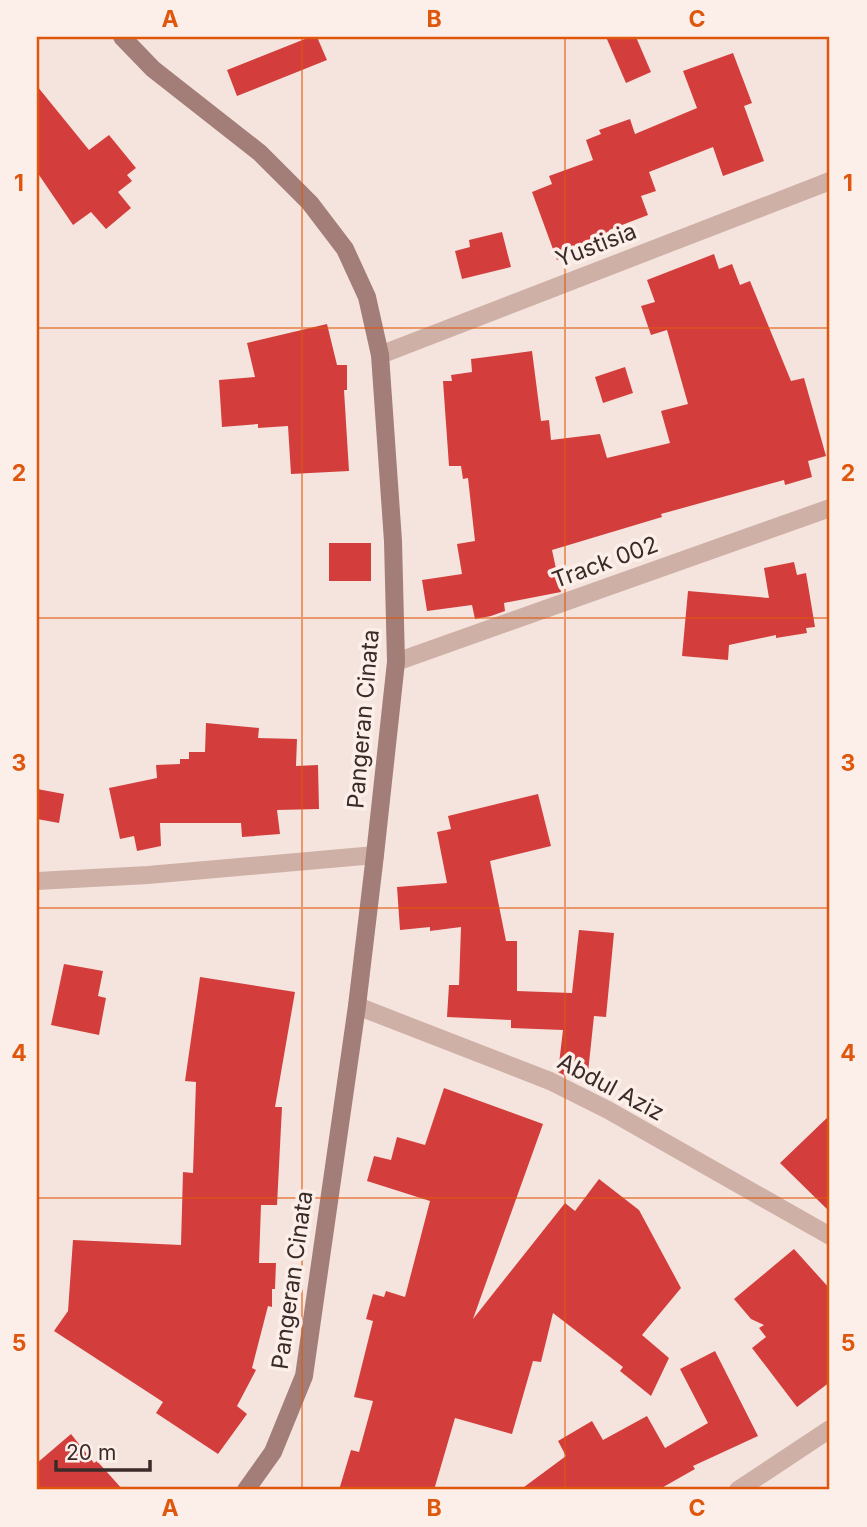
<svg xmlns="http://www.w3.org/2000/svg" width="867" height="1527" viewBox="0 0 867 1527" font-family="Inter,sans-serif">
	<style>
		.building { fill: #d33e3d }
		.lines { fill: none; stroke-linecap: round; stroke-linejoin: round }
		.street { stroke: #cfb0a7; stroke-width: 18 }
		.secondary { stroke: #a37d78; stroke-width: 18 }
		.grid { fill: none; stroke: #df570d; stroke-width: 2; stroke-opacity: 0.55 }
		.labels { text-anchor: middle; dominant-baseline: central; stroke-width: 7; stroke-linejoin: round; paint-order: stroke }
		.street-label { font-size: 23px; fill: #3a2a28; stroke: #fcefea }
		.neatline { fill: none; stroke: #df570d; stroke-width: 2.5 }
		.grid-label { font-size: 23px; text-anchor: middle; font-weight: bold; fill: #df570d }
	</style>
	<rect width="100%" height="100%" fill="#f5e4dd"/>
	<g class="building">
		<path d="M310,37h7l10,23 -90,36 -10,-26z"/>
		<path d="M606,37h30l15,35 -25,11z"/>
		<path d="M733,53l19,50 -8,3 20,55 -41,15 -10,-29 -64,25 7,19 -15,5 7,19 -39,15 4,10 -56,20 -25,-68 20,-8 -3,-8 44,-16 -7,-20 15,-6 -2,-4 31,-11 5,15 62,-26 -14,-37z"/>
		<path d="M37,86l52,64 20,-15 27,33 -9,7 5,6 -14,11 13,16 -25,21 -15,-17 -18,13 -36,-53z"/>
		<path d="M502,232l9,35 -49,12 -7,-28 15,-4 -1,-7z"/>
		<path d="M714,254l5,15 13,-5 8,21 10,-4 41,100 13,-3 22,78 -18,5 4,16 -27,8 -1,-5 -123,34 1,3 -110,33 9,42 -57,11 1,8 -14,5 -16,3 -3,-14 -45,6 -5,-31 40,-6 -5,-30 18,-3 -7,-63 -5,1 -2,-13h-12l-6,-85h9l-1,-6 21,-3 -1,-13 61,-8 9,70 8,-1 2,20 49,-6 7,24 63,-15 -9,-32 27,-7 -21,-74 -16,5 -10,-29 14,-4 -8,-22z"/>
		<path d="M327,324l10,41h10v25h-3l5,81 -58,3 -3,-48 -30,2v-4l-36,3 -3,-47 36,-3 -8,-34z"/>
		<path d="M625,367l8,26 -30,10 -8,-26z"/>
		<rect x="329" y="543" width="42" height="38"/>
		<path d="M794,562l3,13 9,-2 9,54 -9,1 1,5 -31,5v-3l-47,10 -1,15 -46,-4 6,-65 81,7 -5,-30z"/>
		<path d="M206,723l53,5 -1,10 39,1 -1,27 22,-1 1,44 -42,1 3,24 -38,3 -1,-14h-81l1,23 -24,5 -3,-15 -14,3 -11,-51 48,-10 -1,-13 24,-1v-5h9v-7h16z"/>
		<path d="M37,789l27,5 -5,29 -22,-4z"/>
		<path d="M538,794l13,52 -61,15 16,80h11v50l55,2 7,-63 35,3 -8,84 -12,-1 -7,66 -13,-2 -16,-8 5,-42 -52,-2v-8l-64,-3 2,-32h10l2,-58 -31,4v-4l-30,3 -3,-43 50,-4 -10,-51 14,-3 -3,-13z"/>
		<path d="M64,964l39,7 -5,25 8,2 -7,37 -48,-10z"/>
		<path d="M200,977l95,15 -20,115h7l-5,98h-16l-2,58h17l-1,26h-3v18l-4,-1 -16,62 4,2 -19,36 10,8 -29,40 -62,-41 7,-11 -109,-71 14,-20 5,-71 108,5 2,-73 10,1 3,-91 -11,-1z"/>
		<path d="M444,1088l99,36 -70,195 92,-116 10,8 24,-32 40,31 42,78 -39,47 27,23 -18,38 -31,-25 3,-4 -70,-54 -12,49 -8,-1 -21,73 -57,-16 -21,72h-95l12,-40 8,2 14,-51 -19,-4 19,-76 -7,-2 7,-25 11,3 2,-6 19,6 25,-96 -63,-20 7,-25 17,4 6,-23 28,8z"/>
		<path d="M830,1115v97l-50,-49z"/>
		<path d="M794,1249l36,40v93l-33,25 -45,-59 14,-11 -7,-9 5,-3 -13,-6 -17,-20z"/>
		<path d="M715,1351l43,85 -65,30 2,3 -37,21h-138l46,-34 -8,-15 34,-20 11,19 44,-24 18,32 43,-25 -28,-54z"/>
		<path d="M71,1434l23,29 3,-2 26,29h-86v-27z"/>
	</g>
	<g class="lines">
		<g class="street">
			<path d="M380,355l450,-174"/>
			<path d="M396,662l434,-154"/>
			<path d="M37,881l111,-6 227,-20"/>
			<path d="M357,1006l193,75 58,29 222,126"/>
			<path d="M738,1490l92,-61"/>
		</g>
		<path class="secondary" d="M122,37l31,32 107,84 50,50 35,46 22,48 13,58 13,186 3,121 -21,193 -18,151 -53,370 -31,76 -27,38"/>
	</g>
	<path class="grid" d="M302,37v1453M565,37v1453M37,328h793M37,618h793M37,908h793M37,1198h793"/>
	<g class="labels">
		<g class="street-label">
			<text transform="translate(596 245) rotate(-21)">Yustisia</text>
			<text transform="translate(605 562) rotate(-20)">Track 002</text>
			<text transform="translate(363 719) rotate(-85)">Pangeran Cinata</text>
			<text transform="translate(611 1087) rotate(28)">Abdul Aziz</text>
			<text transform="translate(292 1280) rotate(-82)">Pangeran Cinata</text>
		</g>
	</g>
	<rect width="867" height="1527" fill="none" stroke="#fcefea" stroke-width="77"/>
	<path d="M56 1460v10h94v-10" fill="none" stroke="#3a2a28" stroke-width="3.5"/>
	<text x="66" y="1460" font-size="21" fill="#3a2a28" stroke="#fcefea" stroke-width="5" paint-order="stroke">20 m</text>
	<rect x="38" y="38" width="790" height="1450" class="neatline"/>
	<g class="grid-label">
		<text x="170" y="27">A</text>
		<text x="434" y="27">B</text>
		<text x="697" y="27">C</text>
		<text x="19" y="191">1</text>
		<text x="848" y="191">1</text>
		<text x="19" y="481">2</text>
		<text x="848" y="481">2</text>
		<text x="19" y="771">3</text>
		<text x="848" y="771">3</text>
		<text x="19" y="1061">4</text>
		<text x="848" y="1061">4</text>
		<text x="19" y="1351">5</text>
		<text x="848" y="1351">5</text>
		<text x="170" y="1516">A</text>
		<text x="434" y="1516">B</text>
		<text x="697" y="1516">C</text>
	</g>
</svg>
